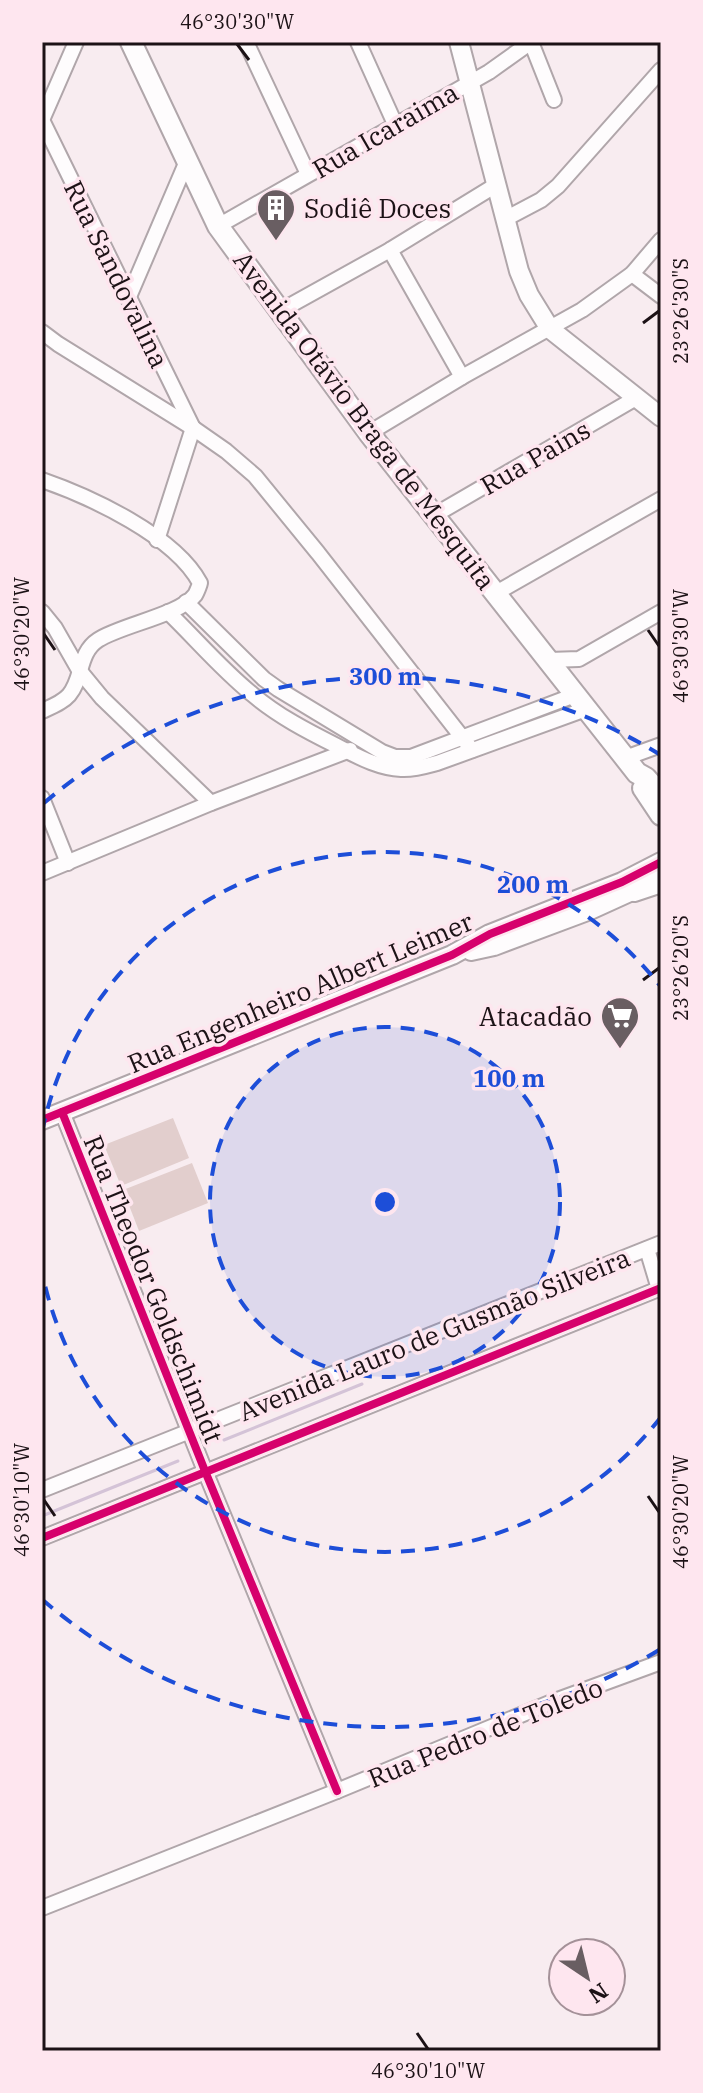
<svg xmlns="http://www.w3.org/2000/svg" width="703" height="2093" viewBox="0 0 703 2093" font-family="'IBM Plex Serif',serif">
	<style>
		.garden { fill: #e2cecd }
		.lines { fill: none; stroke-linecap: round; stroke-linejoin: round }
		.stream { stroke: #d4c3d7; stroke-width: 3 }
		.minor-casing { stroke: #b0a6aa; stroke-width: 18 }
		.tertiary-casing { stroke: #b0a6aa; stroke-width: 22 }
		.secondary-casing { stroke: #b0a6aa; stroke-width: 24 }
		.minor { stroke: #fefcfd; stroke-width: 14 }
		.tertiary { stroke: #fefcfd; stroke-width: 18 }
		.secondary { stroke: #fefcfd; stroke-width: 20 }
		.cycleway-casing { stroke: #fee6ef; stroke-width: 13 }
		.cycleway { stroke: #d6006c; stroke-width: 8 }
		.ticks { fill: none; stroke: #1c1216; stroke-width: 3 }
		.ring { fill: none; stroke: #1d4ed8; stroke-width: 4; stroke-dasharray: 14 10 }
		.labels { text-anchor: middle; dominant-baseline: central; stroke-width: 7; stroke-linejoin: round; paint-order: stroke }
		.street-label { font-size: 26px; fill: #1c1216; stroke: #fee6ef }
		.poi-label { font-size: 26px; fill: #1c1216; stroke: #fee6ef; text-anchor: start }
		.centre { fill: #1d4ed8; stroke: #fee6ef; stroke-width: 4 }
		.ring-label { font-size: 24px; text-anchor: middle; font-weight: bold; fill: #1d4ed8; stroke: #fee6ef; stroke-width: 7; stroke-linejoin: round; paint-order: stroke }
		.neatline { fill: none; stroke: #1c1216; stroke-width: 3 }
		.ticks-label { font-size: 20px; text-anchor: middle; fill: #1c1216 }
	</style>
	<rect width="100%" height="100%" fill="#f8ecf0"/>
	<g class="garden">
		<path d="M173,1118l16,40 -68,28 -17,-41z"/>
		<path d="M192,1163l16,40 -69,28 -16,-41z"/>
	</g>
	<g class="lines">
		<g class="stream">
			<path d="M224,1440l138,-56"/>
			<path d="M42,1516l136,-55"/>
		</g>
		<g class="minor-casing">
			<g id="minor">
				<path d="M246,42l62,132"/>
				<path d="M358,42l37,82"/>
				<path d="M531,42l23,58"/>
				<path d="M42,120l151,308"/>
				<path d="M42,120l34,-78"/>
				<path d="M505,219l36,-19 17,-14 103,-116"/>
				<path d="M218,226l271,-154 42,-30"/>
				<path d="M390,250l72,127"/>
				<path d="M632,274l29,22"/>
				<path d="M128,299l59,-138"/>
				<path d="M280,311l110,-61 106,-65"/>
				<path d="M42,332l16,12 135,84 33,23 29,25 63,77 154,197"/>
				<path d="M369,433l93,-56 120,-67 50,-36 29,-34"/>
				<path d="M42,480c49,17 133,56 158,103 0,1 -4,11 -5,12 -15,20 -74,30 -97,45 -20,13 -15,39 -29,55 -7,8 -18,12 -27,16"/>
				<path d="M433,516l203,-118"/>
				<path d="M157,540l36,-112"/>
				<path d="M496,593l165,-94"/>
				<path d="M186,602l78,77 14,10 104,63 13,5h16l164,-62"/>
				<path d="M42,612l13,16 24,42 23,28 109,105"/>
				<path d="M168,612c28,27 54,58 84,82 26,22 55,37 85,52 20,10 41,22 64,23 12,1 25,-3 36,-6l149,-54"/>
				<path d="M549,660l30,-1 82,-47"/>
				<path d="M625,758l36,-13"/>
				<path d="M42,798l26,65"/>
				<path d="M42,873l169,-70 139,-53"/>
				<path d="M62,1112l143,359 132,320"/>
				<path d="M647,1249l12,40"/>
				<path d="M42,1490l619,-247"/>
				<path d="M42,1538l619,-250"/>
				<path d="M42,1908l295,-117 215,-89 109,-40"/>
			</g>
		</g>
		<g class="tertiary-casing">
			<g id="tertiary">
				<path d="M459,42l60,229 10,24 21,34 111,88"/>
				<path d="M471,951l23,-5 96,-36 55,-25"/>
				<path d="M42,1120l410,-165 38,-21 132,-52 39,-20"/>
			</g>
		</g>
		<g class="secondary-casing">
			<g id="secondary">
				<path d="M131,42l87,184 151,207 268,340 9,5 15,17"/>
				<path d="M643,788l18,27"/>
				<path d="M634,891l27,-9"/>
			</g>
		</g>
		<use href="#minor" class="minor"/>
		<use href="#tertiary" class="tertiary"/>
		<use href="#secondary" class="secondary"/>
		<g class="cycleway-casing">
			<g id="cycleway">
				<path d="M62,1112l143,359 132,320"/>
				<path d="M42,1120l410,-165 38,-21 132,-52 39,-20"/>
				<path d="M42,1538l619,-250"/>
			</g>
		</g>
		<use href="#cycleway" class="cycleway"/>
	</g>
	<path class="ticks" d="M237,44l12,16M643,323l16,-12M648,630l11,16M44,634l11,16M643,980l16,-12M648,1496l11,16M44,1500l11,16M417,2033l11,16"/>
	<circle cx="385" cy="1202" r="175" fill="#1d4ed8" fill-opacity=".12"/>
	<g class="ring">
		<circle cx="385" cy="1202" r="175"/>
		<path d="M661 1417A350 350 0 0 1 42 1272M42 1132A350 350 0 0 1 661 987"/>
		<path d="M659 1650A525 525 0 0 1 44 1601M44 803A525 525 0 0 1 659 754"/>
	</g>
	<defs>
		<g id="building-pin" transform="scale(2)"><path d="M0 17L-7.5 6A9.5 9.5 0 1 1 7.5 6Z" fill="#695e62" stroke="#fee6ef"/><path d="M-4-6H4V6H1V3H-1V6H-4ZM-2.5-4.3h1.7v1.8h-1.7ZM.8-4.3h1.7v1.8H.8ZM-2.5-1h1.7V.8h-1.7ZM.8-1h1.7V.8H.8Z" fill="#fff"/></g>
		<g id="supermarket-pin" transform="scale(2)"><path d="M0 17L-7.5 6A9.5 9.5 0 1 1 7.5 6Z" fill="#695e62" stroke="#fee6ef"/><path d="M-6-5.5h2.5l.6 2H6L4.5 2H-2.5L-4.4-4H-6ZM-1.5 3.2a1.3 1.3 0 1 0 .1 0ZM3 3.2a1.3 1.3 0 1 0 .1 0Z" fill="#fff"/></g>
	</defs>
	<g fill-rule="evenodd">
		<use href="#building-pin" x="276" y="208"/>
		<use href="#supermarket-pin" x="620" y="1016"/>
	</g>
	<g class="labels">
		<g class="street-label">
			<text transform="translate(385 130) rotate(-30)">Rua Icaraima</text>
			<text transform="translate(117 274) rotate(64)">Rua Sandovalina</text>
			<text transform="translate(365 420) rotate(53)">Avenida Otávio Braga de Mesquita</text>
			<text transform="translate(535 457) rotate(-30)">Rua Pains</text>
			<text transform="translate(300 992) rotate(-23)">Rua Engenheiro Albert Leimer</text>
			<text transform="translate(154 1289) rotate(68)">Rua Theodor Goldschimidt</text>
			<text transform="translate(434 1334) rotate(-22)">Avenida Lauro de Gusmão Silveira</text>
			<text transform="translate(485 1732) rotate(-22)">Rua Pedro de Toledo</text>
		</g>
		<g class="poi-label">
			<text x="304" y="208">Sodiê Doces</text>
			<text x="592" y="1016" text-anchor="end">Atacadão</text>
		</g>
	</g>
	<circle cx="385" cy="1202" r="12" class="centre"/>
	<g class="ring-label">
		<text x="385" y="685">300 m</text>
		<text x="533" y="893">200 m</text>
		<text x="509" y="1087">100 m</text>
	</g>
	<rect width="703" height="2093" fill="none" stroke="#fee6ef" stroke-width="88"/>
	<g transform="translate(587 1977) rotate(145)"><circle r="38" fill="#fee6ef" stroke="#a49198" stroke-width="2"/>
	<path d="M0-6L14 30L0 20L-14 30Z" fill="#695e62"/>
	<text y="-12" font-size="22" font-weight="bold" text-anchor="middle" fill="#1c1216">N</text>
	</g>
	<rect x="44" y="44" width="615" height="2005" class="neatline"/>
	<g class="ticks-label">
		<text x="237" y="29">46°30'30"W</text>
		<text transform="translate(681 311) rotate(-90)" y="7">23°26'30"S</text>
		<text transform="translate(22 634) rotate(-90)" y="7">46°30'20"W</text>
		<text transform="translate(681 646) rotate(-90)" y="7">46°30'30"W</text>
		<text transform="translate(681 968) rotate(-90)" y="7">23°26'20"S</text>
		<text transform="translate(22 1500) rotate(-90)" y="7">46°30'10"W</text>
		<text transform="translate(681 1512) rotate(-90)" y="7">46°30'20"W</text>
		<text x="428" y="2078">46°30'10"W</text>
	</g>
</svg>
